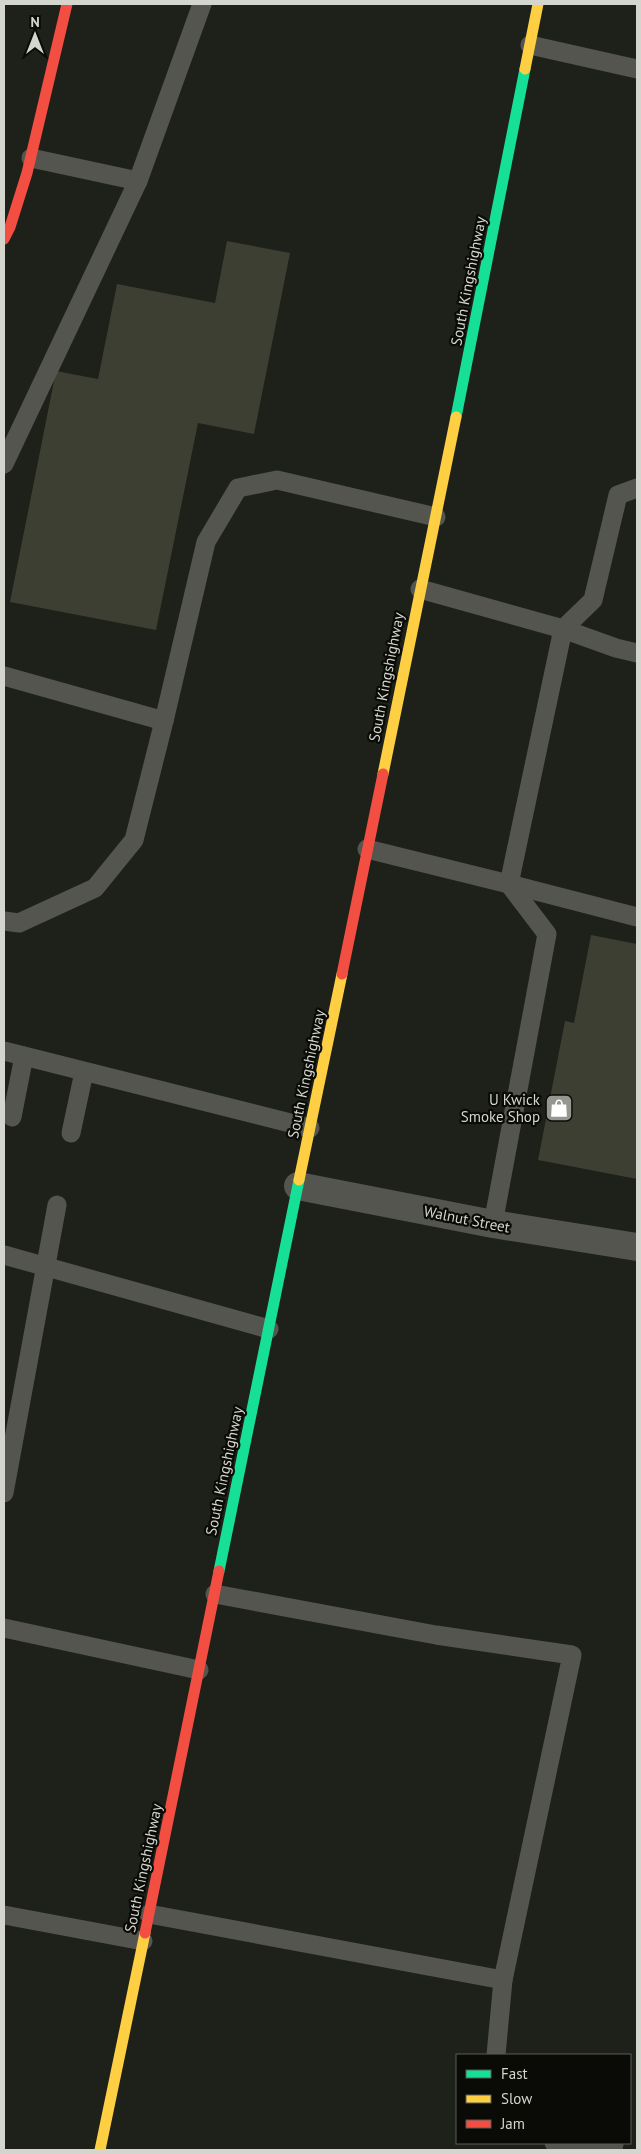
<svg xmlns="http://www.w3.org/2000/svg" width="641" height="2154" viewBox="0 0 641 2154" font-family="'PT Sans',sans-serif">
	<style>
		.building { fill: #3c3f32 }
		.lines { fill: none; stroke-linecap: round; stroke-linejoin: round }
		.lane { stroke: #53554e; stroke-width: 19 }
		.street { stroke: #53554e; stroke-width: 28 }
		.fast { stroke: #16e098; stroke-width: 11 }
		.slow { stroke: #ffcf43; stroke-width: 11 }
		.jam { stroke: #f24e42; stroke-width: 11 }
		.labels { text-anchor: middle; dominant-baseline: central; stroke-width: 4.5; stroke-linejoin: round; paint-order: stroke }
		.street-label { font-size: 15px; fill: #d4d6ce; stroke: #0a0b07 }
		.poi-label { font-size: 15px; fill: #d4d6ce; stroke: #0a0b07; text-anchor: end }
	</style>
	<rect width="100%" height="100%" fill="#1e201a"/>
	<g class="building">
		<path d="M227,241l63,12 -36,181 -56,-11 -42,207 -146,-28 46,-231 42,8 19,-95 98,19z"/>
		<path d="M591,935l46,9v235l-99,-19 27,-139 9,2z"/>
	</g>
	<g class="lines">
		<g class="lane">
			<path d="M530,45l107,24"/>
			<path d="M31,158l107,23"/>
			<path d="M4,464l134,-283 64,-177"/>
			<path d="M420,589l143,40 30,-29 25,-105 19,-7"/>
			<path d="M4,676l160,45 42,-179 32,-54 39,-8 159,37"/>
			<path d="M367,849l142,35 54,-255 53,19 21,5"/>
			<path d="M509,884l128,33"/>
			<path d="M4,921l15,2 76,-35 39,-48 30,-119"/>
			<path d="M4,1051l306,77"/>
			<path d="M12,1117l12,-61"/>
			<path d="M71,1133l13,-61"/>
			<path d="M493,1224l54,-290 -38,-50"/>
			<path d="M4,1255l265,74"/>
			<path d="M4,1493l53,-288"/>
			<path d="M4,1628l195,42"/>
			<path d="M149,1914l354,66 69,-325 -136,-20 -221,-41"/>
			<path d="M4,1915l139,26"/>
			<path d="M496,2055l7,-75"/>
			<path d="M554,2143l60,2"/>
		</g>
		<path class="street" d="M298,1186l195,38 144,23"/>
		<g class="fast">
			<path d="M456,417l69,-348"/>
			<path d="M219,1571l80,-391"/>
		</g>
		<g class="slow">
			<path d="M525,69l13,-65"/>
			<path d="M383,774l73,-357"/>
			<path d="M299,1180l43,-206"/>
			<path d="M100,2150l45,-217"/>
		</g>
		<g class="jam">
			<path d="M4,239l6,-12 17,-54 40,-169"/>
			<path d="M342,974l41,-200"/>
			<path d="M145,1933l74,-362"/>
		</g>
	</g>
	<defs>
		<g id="shop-square" transform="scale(1.4375)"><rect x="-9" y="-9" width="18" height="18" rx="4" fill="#94968f" stroke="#0a0b07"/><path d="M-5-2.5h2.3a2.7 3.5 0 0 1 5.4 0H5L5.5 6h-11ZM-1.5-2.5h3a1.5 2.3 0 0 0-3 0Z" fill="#fff"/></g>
	</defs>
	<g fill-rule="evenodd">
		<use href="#shop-square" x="559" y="1108"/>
	</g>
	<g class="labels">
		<g class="street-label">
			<text transform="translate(468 281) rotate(-79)">South Kingshighway</text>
			<text transform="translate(386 677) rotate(-79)">South Kingshighway</text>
			<text transform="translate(306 1074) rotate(-78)">South Kingshighway</text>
			<text transform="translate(467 1219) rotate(11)">Walnut Street</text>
			<text transform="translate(224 1471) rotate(-78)">South Kingshighway</text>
			<text transform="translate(143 1868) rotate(-78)">South Kingshighway</text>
		</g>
		<g class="poi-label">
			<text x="540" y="1099">U Kwick<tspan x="540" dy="17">Smoke Shop</tspan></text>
		</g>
	</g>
	<rect width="641" height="2154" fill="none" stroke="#d4d6ce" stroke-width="10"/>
	<rect x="456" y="2054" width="175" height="90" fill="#0a0b07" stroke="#5b5c57"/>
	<rect x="466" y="2070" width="25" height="8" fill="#16e098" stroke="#5b5c57"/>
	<text x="501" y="2079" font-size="15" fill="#d4d6ce">Fast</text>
	<rect x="466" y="2095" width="25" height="8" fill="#ffcf43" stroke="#5b5c57"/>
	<text x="501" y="2104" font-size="15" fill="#d4d6ce">Slow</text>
	<rect x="466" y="2120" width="25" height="8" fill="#f24e42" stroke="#5b5c57"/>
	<text x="501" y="2129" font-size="15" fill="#d4d6ce">Jam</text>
	<g transform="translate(35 35)" stroke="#0a0b07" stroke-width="4" paint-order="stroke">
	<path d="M0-4L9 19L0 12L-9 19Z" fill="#d4d6ce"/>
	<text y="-8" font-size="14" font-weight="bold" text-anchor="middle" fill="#d4d6ce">N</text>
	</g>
</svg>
